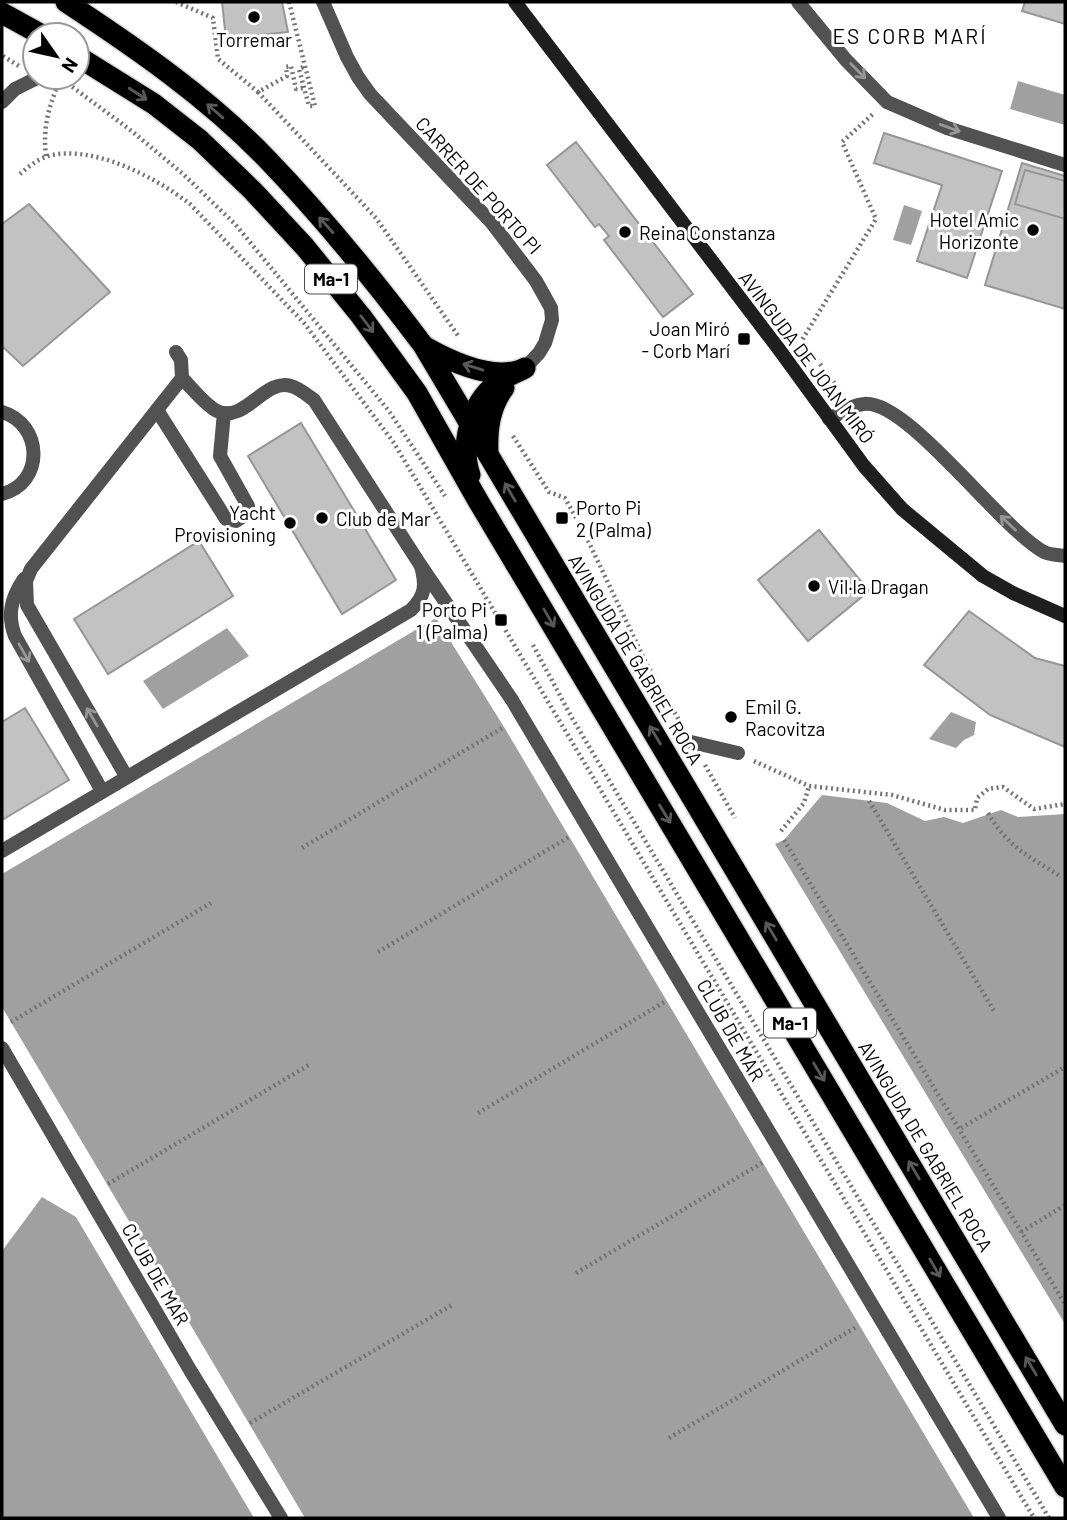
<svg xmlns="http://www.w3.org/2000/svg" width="1067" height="1520" viewBox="0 0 1067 1520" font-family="Barlow,sans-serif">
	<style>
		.water { fill: #a0a0a0 }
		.building { fill: #c2c2c2; stroke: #969696; stroke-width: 2 }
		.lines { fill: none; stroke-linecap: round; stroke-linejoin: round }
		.highway-casing { stroke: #dbdbdb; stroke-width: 24 }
		.path { stroke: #747474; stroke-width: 4.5; stroke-dasharray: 2 3.5; stroke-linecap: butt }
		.lane { stroke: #525252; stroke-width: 14 }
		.street { stroke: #525252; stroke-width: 14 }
		.secondary { stroke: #1f1f1f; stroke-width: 14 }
		.highway { stroke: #000; stroke-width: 21 }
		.oneway { stroke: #979797 }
		.oneway2 { stroke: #595959 }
		.poi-dot { fill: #000; stroke: #fff; stroke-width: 2.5 }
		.labels { text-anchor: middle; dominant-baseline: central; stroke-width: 6; stroke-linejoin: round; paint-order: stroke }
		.shield { fill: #fff; stroke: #4c4c4c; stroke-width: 2 }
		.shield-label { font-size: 18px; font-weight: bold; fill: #000 }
		.poi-label { font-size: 19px; fill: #000; stroke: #fff; text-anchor: start }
		.street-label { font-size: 19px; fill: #000; stroke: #fff }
		.neighbourhood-label { font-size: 21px; letter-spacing: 2px; fill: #000; stroke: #fff }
	</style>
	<rect width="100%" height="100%" fill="#fff"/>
	<g class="water">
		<path d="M1018,81l47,14v30l-55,-16z"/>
		<path d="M904,205l18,6 -11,34 -18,-5z"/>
		<path d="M436,618l68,109 470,791h-669l-303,-511v-133z"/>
		<path d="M227,628l22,28 -86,53 -20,-28z"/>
		<path d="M951,712l25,10 -2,13 -10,5 -8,8 -27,-9z"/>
		<path d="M822,795l65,8 38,18 19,-4 19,6 38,-13 17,7 47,-3v510l-290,-480 9,-4z"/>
		<path d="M42,1197l34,20 178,301h-252v-267z"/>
	</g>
	<g class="building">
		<path d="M222,2h60l6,30 -62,7z"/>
		<path d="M1025,2h40v22l-43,-13z"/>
		<path d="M884,133l118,38 -35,107 -50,-17 25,-76 -68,-22z"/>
		<path d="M576,142l117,152 -30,23 -59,-77 5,-4 -10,-12 -4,3 -48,-62z"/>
		<path d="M1022,163l43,13v133l-80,-24z"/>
		<path d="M1025,170l40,11v38l-50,-15z"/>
		<path d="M29,204l81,88 -87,74 -21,-20v-122z"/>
		<path d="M301,423l95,157 -54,34 -94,-158z"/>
		<path d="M819,530l50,61 -61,50 -50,-61z"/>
		<path d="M199,541l34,55 -125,78 -34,-55z"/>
		<path d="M969,611l66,47 30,8v81l-75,-32 -66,-50z"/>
		<path d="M25,708l44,72 -67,40v-98z"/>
	</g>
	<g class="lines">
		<g class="highway-casing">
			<g id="highway">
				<path d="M66,2c70,46 141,95 200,156 57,59 108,122 157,187l642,1080"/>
				<path d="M2,13l40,22"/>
				<path d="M77,56l77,48 46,36 53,51 52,56 56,69 56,77 60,106 588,988"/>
				<path d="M425,347c25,14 63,32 92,24"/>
				<path d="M488,454c-1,-23 1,-46 16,-66"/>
				<path d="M470,475c-10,-29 0,-71 26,-91 8,-7 20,-11 29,-16"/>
			</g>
		</g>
		<g class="path">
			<path d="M176,2l37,16 5,41 40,33 29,-16 -1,-9 5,-1 5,23 7,-1"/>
			<path d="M289,2l26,104h-6l-10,-37 6,-3"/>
			<path d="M3,56l16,10"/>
			<path d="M59,77l70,52 53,44 53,51 154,187 56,85"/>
			<path d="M258,92l118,126 83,119"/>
			<path d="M46,156c-3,-24 1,-44 10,-66"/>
			<path d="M20,174c8,-7 18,-15 28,-18 45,-12 107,21 142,48l114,119 90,120 640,1075"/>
			<path d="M841,392l-39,-52 74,-121 -34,-77 31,-28"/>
			<path d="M513,436l36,56 16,6 19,34 62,131 37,64"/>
			<path d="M533,645l39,73 477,800"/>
			<path d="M754,761l55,25 83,9 53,15h30l2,-12 11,-9 15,-2 31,22 31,-5"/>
			<path d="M705,765l30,53"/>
			<path d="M869,801l125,210"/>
			<path d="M988,813c20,34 40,43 72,63"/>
			<path d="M781,831l23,-28 5,-17"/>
			<path d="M784,840l281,464"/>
			<path d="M302,848l202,-121"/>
			<path d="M378,952l191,-115"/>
			<path d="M11,1022l200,-119"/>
			<path d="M478,1113l188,-112"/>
			<path d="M961,1128l104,-61"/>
			<path d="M108,1184l201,-119"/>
			<path d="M1021,1232l44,-27"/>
			<path d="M576,1273l186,-110"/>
			<path d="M250,1423l202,-118"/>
			<path d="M669,1438l189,-112"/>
		</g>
		<g class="lane">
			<path d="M182,378c10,10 23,27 35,33 28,13 47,-33 74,-25 8,2 16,9 23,14l107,166"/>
			<path d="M157,410l69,109 10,2 12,-8v-7l-28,-50 4,-43"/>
			<path d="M24,579c-13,19 -17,36 -9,57l87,155"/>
			<path d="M126,776l-99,-171 -1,-24 5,-12 151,-191 -1,-18 -5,-8"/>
			<path d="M2,851l409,-241c15,-15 15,-25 10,-44l91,134 487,818"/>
			<path d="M2,1048l188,322 91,148"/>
		</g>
		<g class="street">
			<path d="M323,2l24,55 11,20 12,17 122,129 44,58 15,27 1,12 -7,23 -6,10 -14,15"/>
			<path d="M798,2l48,58 41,42 60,26 118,37"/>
			<path d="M2,102l13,-13 24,-12"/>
			<path d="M2,412c41,12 43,71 0,82"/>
			<path d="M829,419c11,-5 22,-14 35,-15 43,-5 135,123 180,148 6,3 15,3 21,4"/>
			<path d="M691,742l47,11"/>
		</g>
		<path class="secondary" d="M515,2l263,346 86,118 38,43 81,67 30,17 52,23"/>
		<use href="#highway" class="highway"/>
	</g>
	<defs><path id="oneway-shaft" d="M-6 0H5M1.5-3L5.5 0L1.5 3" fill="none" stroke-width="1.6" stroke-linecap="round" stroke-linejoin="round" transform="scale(1.75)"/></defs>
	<g class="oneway">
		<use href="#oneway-shaft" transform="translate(858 71) rotate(46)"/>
		<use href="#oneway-shaft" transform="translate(950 128) rotate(20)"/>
		<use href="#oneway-shaft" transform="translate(1008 523) rotate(-137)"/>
		<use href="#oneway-shaft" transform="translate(24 653) rotate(61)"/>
		<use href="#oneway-shaft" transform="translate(92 717) rotate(-120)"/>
	</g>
	<g class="oneway2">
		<use href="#oneway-shaft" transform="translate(138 94) rotate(33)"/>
		<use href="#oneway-shaft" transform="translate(215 111) rotate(-139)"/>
		<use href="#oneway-shaft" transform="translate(326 225) rotate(-132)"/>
		<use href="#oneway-shaft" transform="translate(367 324) rotate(53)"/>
		<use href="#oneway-shaft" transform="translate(473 367) rotate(-163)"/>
		<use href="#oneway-shaft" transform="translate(510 492) rotate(-120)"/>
		<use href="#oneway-shaft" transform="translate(549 618) rotate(60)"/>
		<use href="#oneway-shaft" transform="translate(655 735) rotate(-121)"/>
		<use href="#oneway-shaft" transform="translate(665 814) rotate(59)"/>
		<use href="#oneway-shaft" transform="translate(771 931) rotate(-121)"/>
		<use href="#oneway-shaft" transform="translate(819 1072) rotate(59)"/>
		<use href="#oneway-shaft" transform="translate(914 1170) rotate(-121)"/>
		<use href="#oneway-shaft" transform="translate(935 1268) rotate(60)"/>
		<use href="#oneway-shaft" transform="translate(1031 1366) rotate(-121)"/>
	</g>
	<g class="poi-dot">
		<circle cx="254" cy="17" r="7"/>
		<circle cx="1033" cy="230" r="7"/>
		<circle cx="625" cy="232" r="7"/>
		<rect x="737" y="332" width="14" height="14" rx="3.5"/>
		<circle cx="322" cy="518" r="7"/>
		<rect x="555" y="511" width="14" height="14" rx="3.5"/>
		<circle cx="290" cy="523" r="7"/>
		<circle cx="814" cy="586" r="7"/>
		<rect x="494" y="613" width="14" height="14" rx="3.5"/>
		<circle cx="731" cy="717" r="7"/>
	</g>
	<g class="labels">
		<g class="shield">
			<rect x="305" y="264.5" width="52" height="29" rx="5"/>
			<rect x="764" y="1008.5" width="52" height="29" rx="5"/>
		</g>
		<g class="shield-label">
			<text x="331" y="279">Ma-1</text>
			<text x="790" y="1023">Ma-1</text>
		</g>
		<g class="poi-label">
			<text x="254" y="39" text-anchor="middle">Torremar</text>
			<text x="1019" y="219" text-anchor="end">Hotel Amic<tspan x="1019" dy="22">Horizonte</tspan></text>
			<text x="639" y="232">Reina Constanza</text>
			<text x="730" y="328" text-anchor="end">Joan Miró<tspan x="730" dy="22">- Corb Marí</tspan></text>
			<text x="576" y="507">Porto Pi<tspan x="576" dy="22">2 (Palma)</tspan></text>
			<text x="276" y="512" text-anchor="end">Yacht<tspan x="276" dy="22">Provisioning</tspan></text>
			<text x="336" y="518">Club de Mar</text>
			<text x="828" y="586">Vil·la Dragan</text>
			<text x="487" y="609" text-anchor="end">Porto Pi<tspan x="487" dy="22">1 (Palma)</tspan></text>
			<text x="745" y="706">Emil G.<tspan x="745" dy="22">Racovitza</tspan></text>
		</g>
		<g class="street-label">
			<text transform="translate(479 185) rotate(48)">CARRER DE PORTO PI</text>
			<text transform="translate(807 357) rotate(53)">AVINGUDA DE JOAN MIRÓ</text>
			<text transform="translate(636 659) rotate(59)">AVINGUDA DE GABRIEL ROCA</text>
			<text transform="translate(731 1030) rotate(60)">CLUB DE MAR</text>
			<text transform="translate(926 1146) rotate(59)">AVINGUDA DE GABRIEL ROCA</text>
			<text transform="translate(156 1274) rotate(60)">CLUB DE MAR</text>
		</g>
		<g class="neighbourhood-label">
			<text x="910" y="35">ES CORB MARÍ</text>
		</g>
	</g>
	<rect width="1067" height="1520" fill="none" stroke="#000000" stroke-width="7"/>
	<g transform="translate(56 56) rotate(124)"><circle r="33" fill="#ffffff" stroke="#999999" stroke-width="2"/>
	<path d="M0-5L12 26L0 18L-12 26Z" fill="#000000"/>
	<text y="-10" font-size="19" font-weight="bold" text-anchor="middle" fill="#000000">N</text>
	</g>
</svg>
